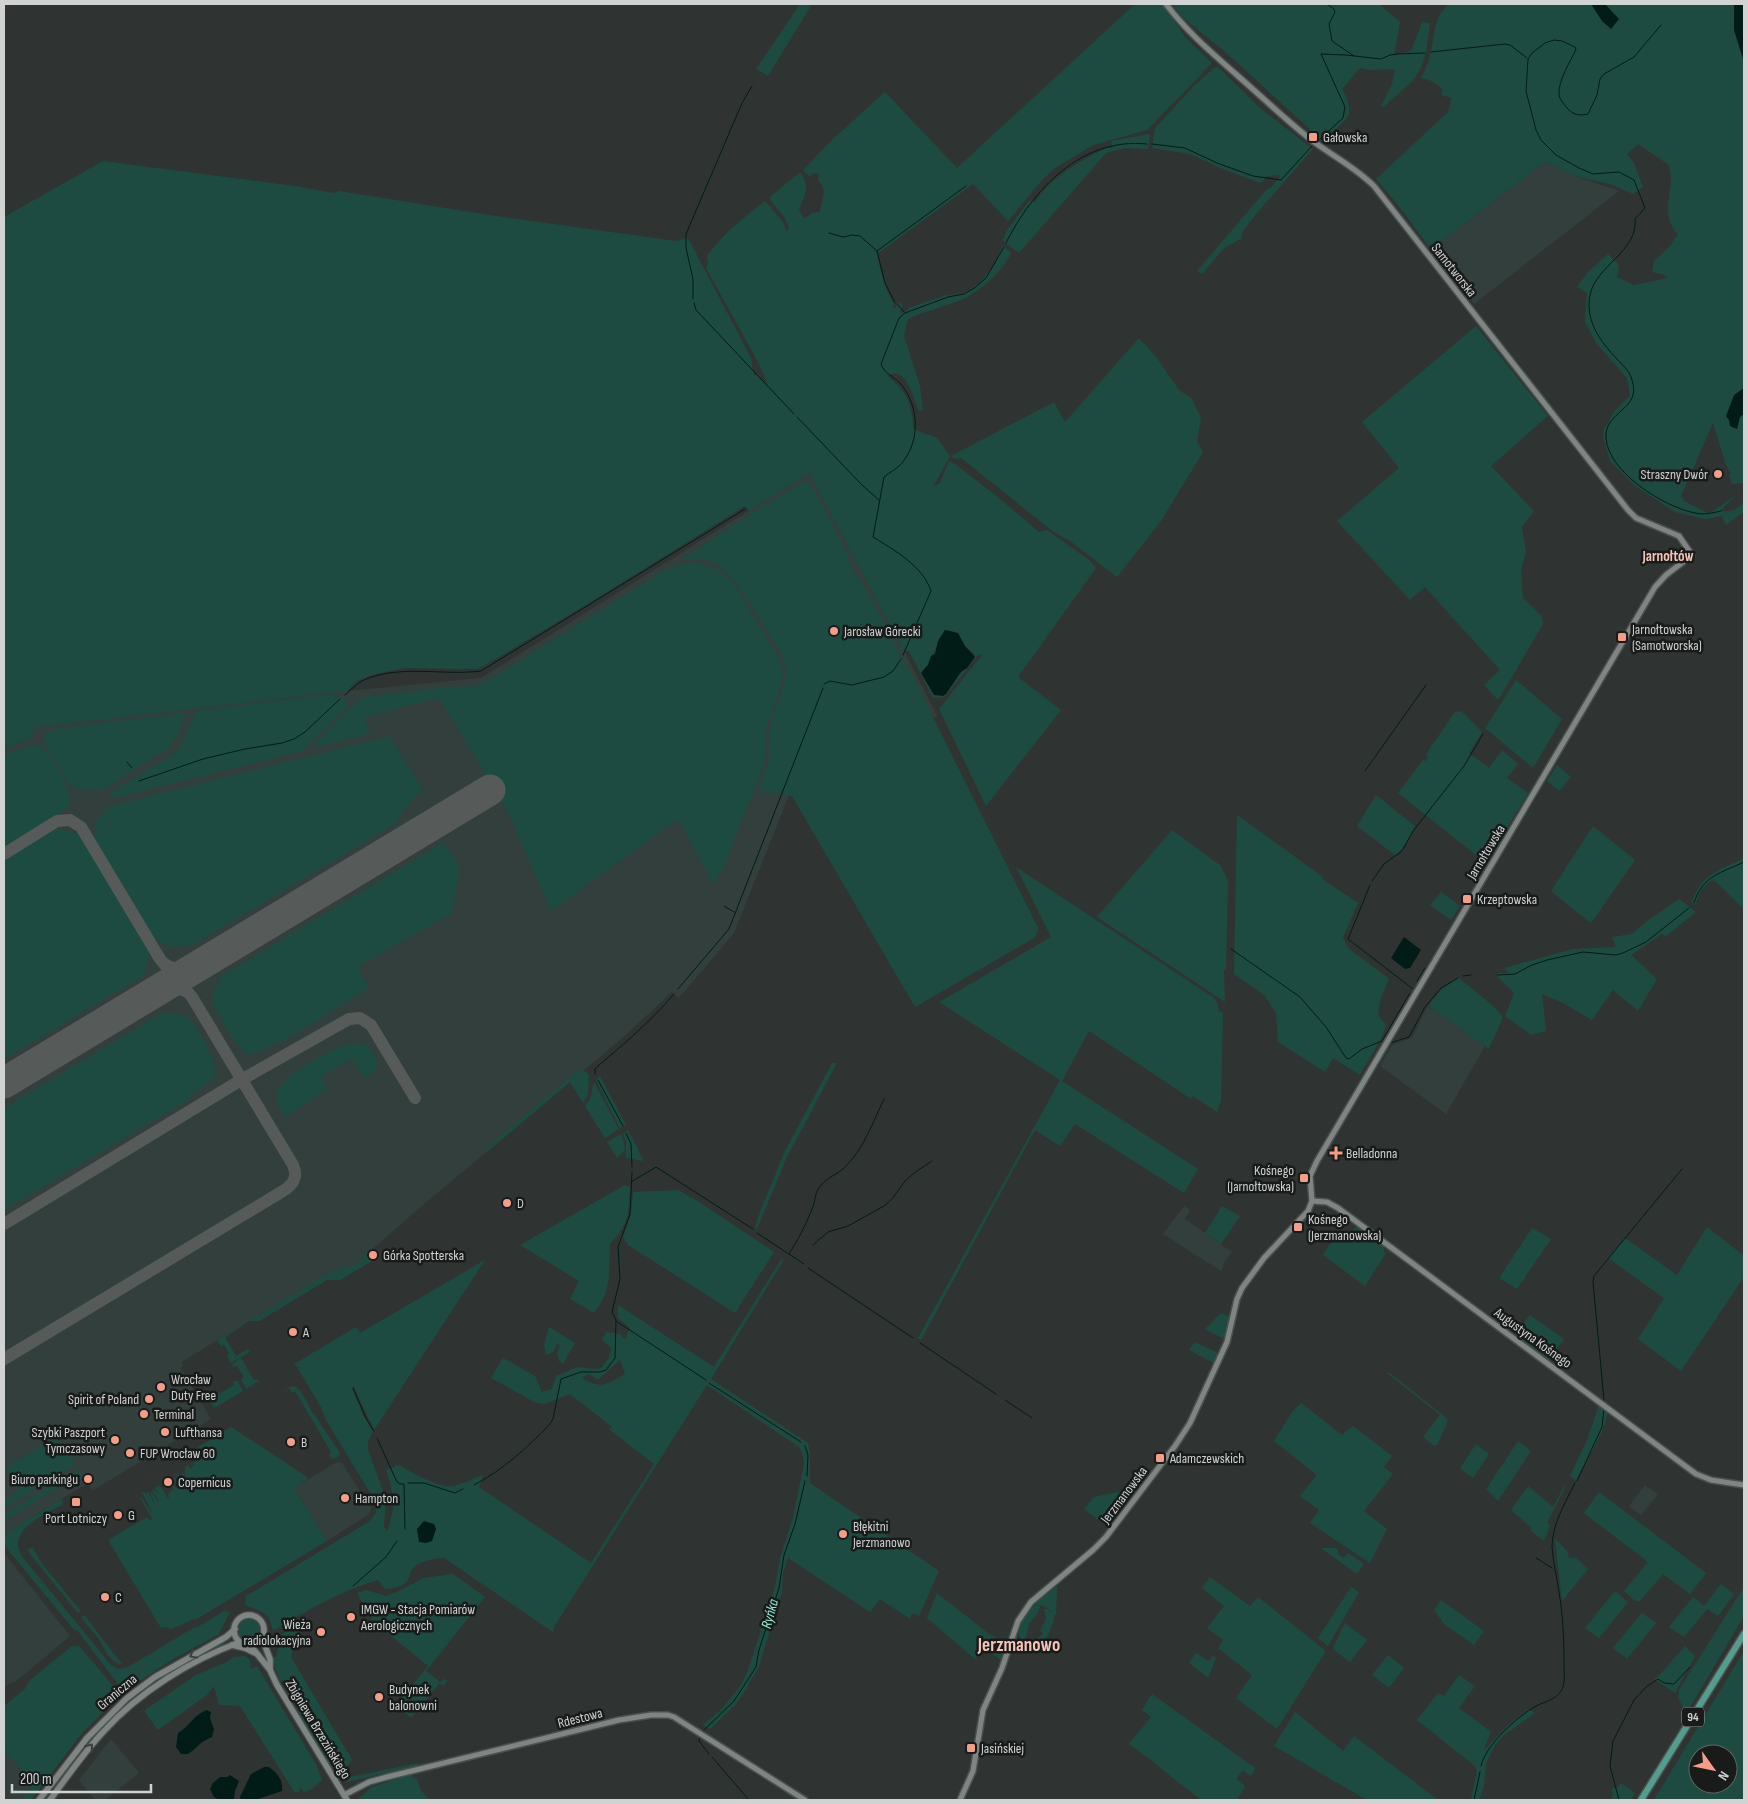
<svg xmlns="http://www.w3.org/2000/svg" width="1748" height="1804" viewBox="0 0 1748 1804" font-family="'Sofia Sans Condensed',sans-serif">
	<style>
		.built { fill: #333f3c }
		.green { fill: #1e4b41; fill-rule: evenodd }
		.water { fill: #011c16 }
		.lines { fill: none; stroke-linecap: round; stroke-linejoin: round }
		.stream { stroke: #011c16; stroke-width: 1 }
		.taxiway { stroke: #565b59; stroke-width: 12 }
		.runway { stroke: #565b59; stroke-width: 31 }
		.tertiary-casing { stroke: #4b4f4e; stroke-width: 8 }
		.secondary-casing { stroke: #4b4f4e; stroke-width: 8 }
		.primary-casing { stroke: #4b4f4e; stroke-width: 9 }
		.tertiary { stroke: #7f8583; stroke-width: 5 }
		.secondary { stroke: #7f8583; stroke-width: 5.5 }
		.primary { stroke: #529d8d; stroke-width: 6 }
		.oneway { stroke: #3c403f }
		.poi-dot { fill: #f49e87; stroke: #181b1a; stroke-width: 2 }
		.labels { text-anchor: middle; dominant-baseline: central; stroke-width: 5; stroke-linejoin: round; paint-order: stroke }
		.shield { fill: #181b1a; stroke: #999c9b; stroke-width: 1 }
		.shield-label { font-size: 12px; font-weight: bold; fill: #d0d3d2 }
		.poi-label { font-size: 14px; fill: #d0d3d2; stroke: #181b1a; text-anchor: start }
		.street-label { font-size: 14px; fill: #d0d3d2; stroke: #181b1a }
		.neighbourhood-label { font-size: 15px; font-weight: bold; fill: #f7c5b8; stroke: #181b1a }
		.water-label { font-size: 15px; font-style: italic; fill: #91e8d2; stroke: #181b1a }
		.district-label { font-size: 19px; font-weight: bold; fill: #f7c5b8; stroke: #181b1a }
	</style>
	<rect width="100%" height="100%" fill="#2f3432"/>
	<g class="built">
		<path d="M1545,162l30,14 44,15 -145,113 -43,-55z"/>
		<path d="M809,473l95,178 33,65 -143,67 -60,150 -55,65 -7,-6 -53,49 -202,169 -50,44 5,7 -32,19h-13l-68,41h-10l-24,17 -3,-1 -40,25 1,3 -2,3 30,51 -119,72 -4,-8 -84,51v-785l27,-11 4,-11 2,-1 310,-35 134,-13z"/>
		<path d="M1429,1007l56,39 -39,68 -66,-48 12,-21 20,-7 14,-29z"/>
		<path d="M1184,1206l6,4 -5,9 47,33 -10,13 2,1 -3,5 -58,-37z"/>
		<path d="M337,1462l5,1 29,45 -2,6 -42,27 -33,-53z"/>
		<path d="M1645,1485l13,9 -17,21 -12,-9z"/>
		<path d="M4,1553l66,83 -55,46 -5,1 -6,5z"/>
		<path d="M111,1739l28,34 -34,27h-10l-16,-20z"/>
		<path d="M4,1750l33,38 -9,12h-24z"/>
	</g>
	<g class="green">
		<path d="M800,4h12l-44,72 -12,-7z"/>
		<path d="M1135,4h28l22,33 27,26 -65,67 -54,15 -38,23 -13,12 -34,41 -35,-37 -96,70c4,18 7,34 17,50l-2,2 3,2 5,-6 3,3 -3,8 6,-1 2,-4 39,-13 15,-1 17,-10 15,-19 9,-20 8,8c-8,17 -27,35 -44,44 -18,9 -40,13 -59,22l-4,17 16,50 3,24 -4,1c-6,-12 -12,-47 -32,-35 19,14 26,29 26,53l24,9 13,18 -17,31 7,-4 9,-22 6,3 44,34 40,34 8,-2 42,30 7,8 -78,109 43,33 -75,96 -47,-97 43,-54 -3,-1 -33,41 -3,2 -10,1 -24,-47h-5l-95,-178 -60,38 -4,-5 -151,94 -107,64 -10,5 -74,-1 -32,7 -14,6 -10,10 -312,36 -4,11 -27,11v-532l99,-56 192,25 39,7 5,-2 150,24 187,26 12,-3 63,120 3,18 3,-2 11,11 -10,-23 -52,-94 2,-4 -1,-8c15,-21 37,-39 58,-55l18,21 3,9 3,-3 -4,-10 -13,-16 -2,-5 30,-25c11,16 5,22 -1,37l5,10 8,-6 8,-1 4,-20 -1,-5 -5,-7 1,-5 -3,-2 -4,1 -2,3 -7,-7 29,-30 53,-48 72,76zM947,630l11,3 7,13 10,9c-2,9 -10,13 -15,19 -5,6 -9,13 -14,20l-14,-2 -11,-19c2,-4 6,-7 8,-10 5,-12 11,-22 18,-33z"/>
		<path d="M1172,4h207l21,18 -6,33 17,-4 11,-29 8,1c-3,19 -3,41 -17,57 -9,10 -20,17 -29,27l-3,-1 11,-22 3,-15 -26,1 -9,-2 -18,21c5,8 10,20 5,29l-24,24 -11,-8 1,-2 -91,-83 -39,-31z"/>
		<path d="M1449,4h285v25l10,33v421l-12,1 -3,-8 2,-2 -4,-6 1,-1 -2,-2 -13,-42 -32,73 3,5 24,12 5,-2 23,-16 -16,16c10,1 16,0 23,-8l1,9 -18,13 -4,-9 -16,3 -31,-7 -41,-27 -24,-24 -7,-25 1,-7 10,-17 16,-16 -3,-18 -30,-34 -12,-22 2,-29 -10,-6 11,-15 20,-18 11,11 -2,12 17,8 34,-7 -6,-4 -10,-2 2,-11 16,-15 8,-12c-15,-14 -9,-35 -7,-53 0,-5 -1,-11 -2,-16l-31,-21 -11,10 7,9 9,24 -10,7 -20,-9 -38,-9 -30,-14 -114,87 -38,-50 -17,-20 72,-67 4,-14 -11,-3 2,-5c-6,-7 -13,-10 -22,-12 4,-8 7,-15 9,-23 5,-18 3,-38 19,-51z"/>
		<path d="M1218,67l42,41 53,41 -57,65 -13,17 -2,8 -17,9 -22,26 -5,-3 70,-82 4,-1 10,-13 -14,1 -6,7 -36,-13 -35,-16 -38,-6 3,-20 39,-42 20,-18z"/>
		<path d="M1150,134l-2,15 -23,-1 -19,5 -87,100 -15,-11 -1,-2 4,-10 23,-30 5,2c18,-26 43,-40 71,-54h7l-2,-7z"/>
		<path d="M1476,326l72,90 -57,50 43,45 -12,16 4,25 -5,19 2,27 19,19 1,7 -44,75h-2l-13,-14 16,-15 -75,-83 -15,13 -73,-79 62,-53 -37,-46z"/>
		<path d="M1139,338l18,20 22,32 13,9 9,19 -4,23 6,11 -42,69 -44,56 -48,-37 -5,-2 -13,-8 -90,-72 -6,1 -4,-3 103,-54 11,20z"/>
		<path d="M803,482l6,1 4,5 34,65 5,18 12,15 26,47 10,23 11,17 127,255 -1,6 -3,4 -119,69 -123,-211 -27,-4 -6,-3c3,-11 8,-22 10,-33 1,-12 0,-23 2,-35 5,-21 21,-41 12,-63 -16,-26 -47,-88 -73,-97 -7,-3 -19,-1 -27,-1l-1,-1 78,-51z"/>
		<path d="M695,563c18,2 30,10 41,24l44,74 3,13 -1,8 -17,48 1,19 -4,20 -40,103h-2l-6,13 -36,-66 -127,92 -46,-105 -66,-108 -75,19 6,16 -55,15 3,-8 31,-31 15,-12 84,-10 28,-1 23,-12 166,-104 14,-5z"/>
		<path d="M1516,680l46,39 -29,49 -48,-40z"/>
		<path d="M328,695l12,2 8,4v5l-45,45 -190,47 -3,-5 64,-39 7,-9 15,-34z"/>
		<path d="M1459,711l3,1 20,20 -13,21 20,15 13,-18 16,14 -11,14 21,15 -42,70 -88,-70 25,-33 3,1 2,-4 -2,-3 29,-42z"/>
		<path d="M186,713l-8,22 -11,14 -65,41 -23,-1 -9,-4 -26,-43 1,-7 8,-6z"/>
		<path d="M390,736l33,55 -10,7 -17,25 -205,123 -22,1 -16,-10 -59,-97 2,-19 11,-14z"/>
		<path d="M39,745c10,4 27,36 30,47 2,5 2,10 0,15l-65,41v-92l22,-9z"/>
		<path d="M1557,765l14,12 -12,14 -12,-10z"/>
		<path d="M1376,795l39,31c-6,10 -10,23 -20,29l-38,-29z"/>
		<path d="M1237,815l86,62 -1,2 36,24 -15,34 5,11 41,31 -9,21 -2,15 8,10 -5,14 -21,36 -27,-17 -8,14 -47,-30 -2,-29 -12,-18 -30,-21z"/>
		<path d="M1593,826l42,34 -44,63 -40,-32z"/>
		<path d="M55,828l24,6 71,117 -6,24 -140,84v-200z"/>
		<path d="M1172,830l49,36 7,15 -2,89h-2l1,32 -128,-85z"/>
		<path d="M444,842l16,26 -8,45 -94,54 11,21 -72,45 -40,20c-3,1 -7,2 -11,0 -9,-7 -32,-41 -33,-53 0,-9 4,-18 10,-25z"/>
		<path d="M1744,858v51l-30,-29c-13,5 -15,14 -19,25l-3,-2c8,-28 27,-33 52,-45z"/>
		<path d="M1016,867l198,131 3,5 2,8 4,2 -2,87 -4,12 -24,-16 -2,3 -102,-68 -27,50 136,88 -14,24 -109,-69 -15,22 -25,-16 -114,210 -3,-2 142,-258 -121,-78 112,-65z"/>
		<path d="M1441,892l19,14 -9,14 -21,-15z"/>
		<path d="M1679,899l17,13 -30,24 -4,-2 -31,21 26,24 -19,32 -25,-21 -21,30 -29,-17 -21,-9 4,37 -15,4 -26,-19 9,-23 -16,-16v-4h11l-5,-5 69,-19 43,-2 -4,-10 20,-3 15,-13z"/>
		<path d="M1459,978l33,27 11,12 -14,32 -61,-43 14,-17z"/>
		<path d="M162,1013c8,-1 17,0 24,4 12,8 32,47 29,60l-31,25 -180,108v-102z"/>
		<path d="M351,1043c3,1 8,0 12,1 8,2 20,19 12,26 -3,3 -8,5 -11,7l-12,-19 -31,19 7,12 -43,28c-4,-7 -11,-17 -8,-25 6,-16 57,-46 74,-49z"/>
		<path d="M832,1063h5l-51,96 -29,70 -2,-1 3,-11 27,-66z"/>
		<path d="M580,1069l5,2 4,5 -1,18 -5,9 -13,-21 -82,69 -2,-3z"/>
		<path d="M600,1076l26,49 -6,3 -24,-48z"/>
		<path d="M594,1082l25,47 -14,9 -20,-32 5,-7z"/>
		<path d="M628,1130l16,31 -18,-3v-16l-3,-9z"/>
		<path d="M621,1134l3,9 1,7 -8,8 -10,-16z"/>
		<path d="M625,1185l5,2c-1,28 -1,36 -20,57 -2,29 3,45 -16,69l-24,-14 9,-18 -59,-36z"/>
		<path d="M678,1190l21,12 75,50 -39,61 -107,-68 -5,-8 8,-23 2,-22z"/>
		<path d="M1222,1206l18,10 -19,28 -16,-11z"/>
		<path d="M1358,1227l27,20 -2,4 3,2 -21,33 -42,-31 7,-11z"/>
		<path d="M1707,1227l37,29v21l-63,94 -43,-32 26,-41 -56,-40 17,-20 52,37z"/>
		<path d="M1532,1228l19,11 -34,50 -18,-11z"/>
		<path d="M366,1253l6,8 -32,19h-13l-68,41h-10l-24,16 11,19 12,-7 2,3 -19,11 -4,-7 2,-3 -5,-9 -3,2 -4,-6 41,-25 2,3 2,-1 -1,-3 37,-23 3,3 2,-2 -2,-3 34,-20 2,3 2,-1 -1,-4c16,0 19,-1 28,-14z"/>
		<path d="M782,1258l1,3 -72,118 97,64 2,9v31l129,88 -20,45 -7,-3 -2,6 -30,-20 -10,13 -82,-54 -5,14 -1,19 -24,78 -11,17 1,1 -12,17 -26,25 -7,-4 19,-16 19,-24 7,-15 27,-83 5,-29 12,-37 12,-57 -1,-8 -4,-9 -92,-62 -153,242 -1,5 -109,-74c-9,0 -26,3 -32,12 -2,2 -2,5 -3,8 -5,9 -15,10 -24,11l-7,-9c-36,10 -70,30 -102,49l-3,1c-5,-20 -12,-18 -28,-25l1,-9 124,-75 6,-9 -1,-11 -49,-81 -5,-13 -23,-38 2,-2h-3l-3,-3 62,-37 4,6 125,-73 -111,170 -20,-43 -2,1 11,27 10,17 -5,9v9l18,49 -2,28 4,4c1,-9 5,-17 5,-24 1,-13 -3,-25 -7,-37l13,-5c12,7 41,24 55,21 9,-2 20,-8 29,-11l-4,12 112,76 63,-99 -45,-35 3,-2 -42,-33 -25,10 -9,-1 -45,-25 12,-20 32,18 7,16 10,-3 4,-13 22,-9 17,2 6,-1 7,-9 4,-11 -10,-8 4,-8 13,2 6,5 5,-11 -12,-10v-13l96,62zM620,1360l5,14c-17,10 -24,16 -43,4l7,-4 9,6z"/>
		<path d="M1221,1313l9,4 -6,22 -19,-10z"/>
		<path d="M1530,1315l34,24 -15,21 -34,-25z"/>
		<path d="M549,1327l26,16 -12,21 -4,-3 -2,-8 3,-8 -3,-1 -4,8 -7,3 -2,-11z"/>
		<path d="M1195,1342l23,11 -5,10 -24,-13z"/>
		<path d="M241,1358l13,22 3,-1 2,2 -13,8 -5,-9 3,-3 -7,-11 -4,1 -1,-3z"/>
		<path d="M1387,1373h3l59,47 -5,-3 4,4 -11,24h-4l-10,-8 17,-22z"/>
		<path d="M235,1381h3l5,10 -29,17 -5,-9v-3l3,-1 2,2 20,-12 -1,-3z"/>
		<path d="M294,1386c9,5 13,18 19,27 9,13 18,26 27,40l-1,3 -7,3 -3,-5 2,-2 -36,-61 -3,2 -2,-5 -18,11 18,-12z"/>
		<path d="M1301,1403l41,32 11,-9 39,30 -8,11 9,7 -29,37 23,18 -17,34 -60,-40 9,-13 -19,-14 17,-21 -43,-34 18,-29z"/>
		<path d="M1599,1405l9,7c-6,26 -21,46 -32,68l-6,-4 17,-36z"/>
		<path d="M231,1427l78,51 -15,10 33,53 -132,79 -1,-1 -22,10 -9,-2 -2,1 -53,-88 39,-23 3,4 2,-3 -12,-20 1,-1 13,19 -12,-24h2l2,2 2,-2 8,15 -6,-14 2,-1 6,9h1l-7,-11h2l4,4 -3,-6 2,-2 -1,-2 3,3h1l-3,-6 11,18 1,-2 -1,-3 4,-4 2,1 -3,-6 2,-1 3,4 2,-2 -5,-8 2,-1 3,6h2l-6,-10h1l3,5 -1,-4 1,-1 3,5 1,-6 3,4v-9l3,-2 2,4 4,-4 -1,-2 5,-2 -6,-10z"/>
		<path d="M55,1438l3,5 3,-2 15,23 -72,44v-8l15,-9 -2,-4 3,-2 -7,-13 -4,2 -3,-6z"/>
		<path d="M1518,1441l13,10 -33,50 -12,-12z"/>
		<path d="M1476,1444l13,10 -16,24 -13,-10z"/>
		<path d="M79,1469l9,14 -5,-5 -4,1 -2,-2 -73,44v-7z"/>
		<path d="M1566,1482l-3,10 -16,31 3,3 -6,15 -14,-11 2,-2 -21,-18 17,-24 25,21z"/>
		<path d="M1127,1490h3l3,3 -1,3 -24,31 -24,-18 10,-12z"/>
		<path d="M1599,1492l107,81 -16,21 -27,-20 -23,27h-5l-11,-10 24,-29 -64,-49z"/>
		<path d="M62,1499l1,3 -1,3c-19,10 -59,27 -38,54l87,106 7,4 10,-2 67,-40 1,1 28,-17 6,1 -11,22 -46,25 -45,30 -7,-1 -44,-58 -2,1 -71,-86v-11z"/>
		<path d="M1555,1539l12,12 2,7h7l12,11 -26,32z"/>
		<path d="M32,1547l11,18 37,45v2h-3l-47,-58 -2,-4z"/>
		<path d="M1321,1548h16l2,7 5,3 4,-5 16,11 -7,10z"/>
		<path d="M453,1574l32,23 -59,74 14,11 4,-3 3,1 -3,6 -5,-2 -28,34 -13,-12h-3l33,-40 -54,-44 -17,-29 9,-3 20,6 15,-6 22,-12z"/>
		<path d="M1210,1577l40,29 8,-9 68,54 -49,78 -41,-31 16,-23 -34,-27 5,-8 -16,-12 17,-22 -22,-18z"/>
		<path d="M1721,1584l13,10 -16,22 -11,-7 -23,28 -15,-10 24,-30 11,9z"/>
		<path d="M1057,1586l-1,29h-2c-1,13 -6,23 -16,32 -8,0 -16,-3 -19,-11 -1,-11 8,-27 18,-31l3,1 -2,7 -9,11 -3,14 3,4 5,1 9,-10 -3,-2 6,-13 -2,-9h4l4,3c-6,-6 -13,-9 -21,-6z"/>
		<path d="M1351,1587l8,5 -31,54 -10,-8z"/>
		<path d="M1744,1587v29l-58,98 -8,-17 1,-7z"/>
		<path d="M1615,1591l13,11 -29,36 -14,-10z"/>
		<path d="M937,1593l52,41 17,10 -5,16 -18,-12 -8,11 -48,-41z"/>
		<path d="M1441,1600l43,31 -10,14 -29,-20 -11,-15z"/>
		<path d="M1642,1613l14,10 -29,36 -14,-11z"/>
		<path d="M83,1616h2l37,48c-13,-1 -17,-16 -24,-26 -5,-6 -10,-13 -16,-19z"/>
		<circle cx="249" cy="1630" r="11"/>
		<path d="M1345,1623l22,17 -17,22 -16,-12v-4z"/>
		<path d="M299,1627l-8,30 61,103 -10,14 3,4 73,-15 1,3 -73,16 -5,-2 -7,-13 -3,1 -48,-83 1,-3 -1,-2 -3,1 -8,-23 4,-1 5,-23z"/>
		<path d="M224,1642l1,2 -65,36 -34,26 -34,33 -46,61c15,-20 27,-43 44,-62 40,-44 83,-69 134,-96z"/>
		<path d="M72,1646h6l3,2 32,38 5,11 -35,35 -52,68h-5l-2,-3 6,-7v-10l-26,-30v-44l21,-17 4,-8z"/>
		<path d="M1685,1646l10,10 -20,37 -21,-14 4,-2z"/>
		<path d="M1744,1651v149h-90zM1698,1754h30v30h-30z"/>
		<path d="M1196,1653l13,8 4,-5 3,2 -8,20 -19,-15z"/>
		<path d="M1388,1655l16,13 -15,20 -17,-13z"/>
		<path d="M245,1656l5,4 1,9 6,-3 60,100 5,14 -10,9 -8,3 -3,-4 -2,1 1,2 -5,2 -55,-87 -21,-1 -5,-19 -7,9 -49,35 -12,-16 -1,-4 51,-35 31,-13 6,-5z"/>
		<path d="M1459,1675l16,11 -16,22 32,24 -8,19 24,-25 22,-17 6,4 -32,23 -8,9 -9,18 -2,23 -5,14h-8l6,-30 -2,-4 -58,-46 21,-27 6,3z"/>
		<path d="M1152,1694l103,74 -4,8 -8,-6 -7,9 9,7 -8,14h-36l-42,-33v-1l-30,-22 22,-27 -9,-7z"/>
		<path d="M1295,1712l48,39 11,-15 84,64h-71l-93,-54z"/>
		<path d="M412,1774l1,5 4,-1 3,11 9,11h-72l15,-13z"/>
		<path d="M1621,1783l14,10 -4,7h-21l3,-5 -1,-6 6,-2z"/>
	</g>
	<g class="water">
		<path d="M1591,4h14l14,15 -8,10 -9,-8z"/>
		<path d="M1734,4h10v58l-10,-32z"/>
		<path d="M1744,388v26l-4,3 -3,12 -7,-3 -1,-6 -3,-4 8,-21z"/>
		<path d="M945,630l13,3 7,13 10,11 -8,11 -6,4 -15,22 -3,2 -9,-1 -13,-22 7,-8 3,-9 4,-2 3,-13z"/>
		<path d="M1404,937l17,13 -11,18 -5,1 -14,-11z"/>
		<path d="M424,1521l10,3 2,5 -4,12 -6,2 -7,-1 -2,-13z"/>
		<path d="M207,1710l4,2 -1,6 4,11 -2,8c-11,4 -15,11 -24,17h-7l-5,-7 2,-14c11,-6 16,-19 29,-23z"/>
		<path d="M264,1767h5c9,7 14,12 13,24l-27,9h-14l-1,-3 11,-23z"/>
		<path d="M230,1775l9,6 -4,10 -1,8 -15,1 -5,-3 -4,-8 3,-6 7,-6h7z"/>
	</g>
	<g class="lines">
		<g class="stream">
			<path d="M1327,4l7,5 1,3 -6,12 3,17 22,15"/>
			<path d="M1661,25l-27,32 -30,17 -4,5 -3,16 -9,19c-8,2 -15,1 -21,-6 -3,-4 -8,-9 -8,-14 -1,-12 11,-33 17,-44l-1,-3 -13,-6 -8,-1 -9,3 -13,10 -4,6 -2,32 10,39 5,10 15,15 23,13 14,6 26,-2 15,8 11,28 -10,11c3,33 -39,46 -45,76 -5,26 10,46 27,64 6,7 13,12 15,21 10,31 -28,30 -26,58 2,34 58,69 89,75 9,2 17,0 26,-2"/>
			<path d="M1431,52l74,-8 5,1 17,13"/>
			<path d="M1320,139l23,-21 2,-11 -24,-53 25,1 35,4 9,-4 8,-1 27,-1"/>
			<path d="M1152,144l33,4 32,15 36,13 28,4 31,-34"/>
			<path d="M829,233l14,4 9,-2 8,1 17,15 8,32 10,20"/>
			<path d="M1006,243c27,-54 76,-106 141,-99"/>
			<path d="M877,251l89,-65"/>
			<path d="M693,299v-20l-7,-31v-14l56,-131 10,-17"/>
			<path d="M694,303l2,7 98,104"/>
			<path d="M898,305l6,7"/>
			<path d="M797,417l65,68 17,15"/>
			<path d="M903,655l28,-64c-8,-25 -37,-41 -58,-54l11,-60c6,-5 13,-8 18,-14 19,-23 17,-58 -2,-80 -6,-6 -16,-10 -19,-19l18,-46 6,-5 43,-16 16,-3 12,-7 10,-9 18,-31"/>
			<path d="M824,684l6,-3 22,4 32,-8 9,-6 8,-12"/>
			<path d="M345,695c6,-5 12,-12 19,-15 36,-16 79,-4 117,-9l264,-162"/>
			<path d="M127,762l5,6"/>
			<path d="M1365,771l61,-86"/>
			<path d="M139,781l64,-22 42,-10 37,-6 12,-4 11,-7 35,-33"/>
			<path d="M1372,881l12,-17 18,-13 11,-20 51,-65 19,-32"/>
			<path d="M1370,885l-22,54 65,50"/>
			<path d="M1694,903c8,-27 27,-30 50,-41"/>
			<path d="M724,906l10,6"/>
			<path d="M1231,949l69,48 26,30 20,31 3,1 13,-10 20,-8 28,-48"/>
			<path d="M1498,975l17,-1 17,-9 15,-5 36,-8 33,3 7,-2 23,-11 43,-34"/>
			<path d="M1463,976l8,-1"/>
			<path d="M1417,981l8,-13"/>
			<path d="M678,989l51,-60 94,-241"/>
			<path d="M1390,1043l19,-6 16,-30 16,-19 17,-10"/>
			<path d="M595,1074v-5l3,-3c27,-23 53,-45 76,-72"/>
			<path d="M598,1080l25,46"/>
			<path d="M626,1133l5,11 1,23"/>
			<path d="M631,1182l25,-15 97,62"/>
			<path d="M757,1233l47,31"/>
			<path d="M813,1245l15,-13 20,-6 36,-20 8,-7 13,-18 9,-8 18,-12"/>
			<path d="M789,1254c9,-14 17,-29 23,-45 3,-6 3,-16 7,-21 7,-11 19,-13 27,-22 18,-18 27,-44 38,-67"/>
			<path d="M808,1268l105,70"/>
			<path d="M616,1321l90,59"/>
			<path d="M920,1343l76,51"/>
			<path d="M709,1383l92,59"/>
			<path d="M353,1388l13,30 8,13"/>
			<path d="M1005,1400l27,18"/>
			<path d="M1604,1400l-11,-118 1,-6 88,-107"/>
			<path d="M377,1438l20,44 3,2h4l1,45"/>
			<path d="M805,1446l3,9 -1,21"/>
			<path d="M1577,1481l25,-54 2,-18"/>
			<path d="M408,1483h16l31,10 8,-4"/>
			<path d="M474,1485c29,-15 53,-37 76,-61l3,-5 8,-40 20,-7h19l6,-2 9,-12 1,-38 -4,-8 8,-33 -2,-32 12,-33 2,-42"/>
			<path d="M1536,1558l16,10"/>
			<path d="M353,1586l33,-29 11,-16"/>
			<path d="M703,1731l31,-30 22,-34 3,-17 20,-62 5,-33 11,-31 10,-43"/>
			<path d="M700,1736l-1,5 10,13"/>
			<path d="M712,1757l37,43"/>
			<path d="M1481,1766c5,-22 36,-49 55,-60 10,-5 23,-7 27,-19 2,-7 1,-16 1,-23 0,-24 -1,-48 -5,-72 -2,-15 -6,-30 -7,-45 0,-22 13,-44 23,-64"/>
			<path d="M1474,1800l6,-28"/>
			<path d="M1619,1800l-9,-34 3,-25 21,-41 12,-13 12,-8 6,4 10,1 16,-17"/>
		</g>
		<g class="taxiway">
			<path d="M4,854l53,-33 13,-1 11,7 79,132 32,38 101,168c5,12 1,19 -10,26l-279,168"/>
			<path d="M165,964c13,8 23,6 36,1"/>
			<path d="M150,995c13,-6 23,-12 37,-3"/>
			<path d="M4,1224l237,-144 108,-61 11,-1 11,7 44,73"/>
		</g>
		<path class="runway" d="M4,1083l486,-293"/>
		<g class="tertiary-casing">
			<g id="tertiary">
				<path d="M1312,1201l15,1 11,6 358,266 15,6 33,5"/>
				<path d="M344,1795l25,-13 18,-5 232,-57 32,-5h17l6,2 131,83"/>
				<path d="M960,1800l13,-29 10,-61 19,-42 16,-47 13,-19 62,-52 13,-13 69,-91 15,-23 37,-81 10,-43 5,-11 22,-30 44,-47 4,-10 -2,-25 7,-15 338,-574 11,-12 26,-20 -13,-19 -43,-18 -8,-8 -254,-324c-19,-19 -43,-31 -64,-47 -25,-20 -48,-42 -72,-63 -26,-23 -51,-44 -72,-72"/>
			</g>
		</g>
		<g class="secondary-casing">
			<g id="secondary">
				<circle cx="249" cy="1630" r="15"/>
				<path d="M262,1638l8,21v10"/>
				<path d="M232,1645l13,3 12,6"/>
				<path d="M250,1645l20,25 7,15 70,115"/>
				<path d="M39,1800l48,-62 40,-40 28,-21 71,-40 9,-8"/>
				<path d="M50,1800c17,-23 34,-48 54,-69 35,-39 87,-71 136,-89"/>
			</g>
		</g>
		<g class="primary-casing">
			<path id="primary" d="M1641,1800l103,-166"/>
		</g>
		<use href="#tertiary" class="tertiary"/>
		<use href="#secondary" class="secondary"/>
		<use href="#primary" class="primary"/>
	</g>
	<defs><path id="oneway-chevron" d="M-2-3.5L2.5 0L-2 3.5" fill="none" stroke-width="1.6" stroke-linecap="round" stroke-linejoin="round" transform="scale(1.25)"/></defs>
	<g class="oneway">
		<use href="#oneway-chevron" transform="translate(193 1655) rotate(151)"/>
		<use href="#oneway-chevron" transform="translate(90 1747) rotate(-51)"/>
	</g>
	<g class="poi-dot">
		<rect x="1308" y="132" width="10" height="10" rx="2.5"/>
		<circle cx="1718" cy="474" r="5"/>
		<circle cx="834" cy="631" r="5"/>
		<rect x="1617" y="632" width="10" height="10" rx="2.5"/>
		<rect x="1462" y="894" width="10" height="10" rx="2.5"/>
		<path d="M1333.5 1145.5h5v5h5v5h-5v5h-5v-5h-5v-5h5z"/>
		<rect x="1299" y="1173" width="10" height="10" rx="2.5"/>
		<circle cx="507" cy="1203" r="5"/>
		<rect x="1293" y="1222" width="10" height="10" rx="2.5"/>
		<circle cx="373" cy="1255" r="5"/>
		<circle cx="293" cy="1332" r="5"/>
		<circle cx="161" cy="1387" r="5"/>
		<circle cx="149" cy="1399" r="5"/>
		<circle cx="144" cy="1414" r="5"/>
		<circle cx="165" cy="1432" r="5"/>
		<circle cx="115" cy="1440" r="5"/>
		<circle cx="291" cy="1442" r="5"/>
		<circle cx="130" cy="1453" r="5"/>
		<rect x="1155" y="1453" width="10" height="10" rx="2.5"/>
		<circle cx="88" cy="1479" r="5"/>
		<circle cx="168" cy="1482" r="5"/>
		<circle cx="345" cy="1498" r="5"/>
		<rect x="71" y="1497" width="10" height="10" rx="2.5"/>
		<circle cx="118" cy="1515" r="5"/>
		<circle cx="843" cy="1534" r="5"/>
		<circle cx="105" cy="1597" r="5"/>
		<circle cx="351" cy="1617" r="5"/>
		<circle cx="321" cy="1632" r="5"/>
		<circle cx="379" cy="1697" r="5"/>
		<rect x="966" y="1743" width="10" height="10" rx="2.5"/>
	</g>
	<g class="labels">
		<rect class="shield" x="1682" y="1707.5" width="22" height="19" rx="4"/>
		<g class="shield-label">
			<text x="1693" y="1717">94</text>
		</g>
		<g class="poi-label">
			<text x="1323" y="137">Gałowska</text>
			<text x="1708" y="474" text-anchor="end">Straszny Dwór</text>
			<text x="1632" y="629">Jarnołtowska<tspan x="1632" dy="16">(Samotworska)</tspan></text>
			<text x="844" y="631">Jarosław Górecki</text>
			<text x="1477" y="899">Krzeptowska</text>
			<text x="1346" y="1153">Belladonna</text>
			<text x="1294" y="1170" text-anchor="end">Kośnego<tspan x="1294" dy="16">(Jarnołtowska)</tspan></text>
			<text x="517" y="1203">D</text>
			<text x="1308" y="1219">Kośnego<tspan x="1308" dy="16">(Jerzmanowska)</tspan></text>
			<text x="383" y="1255">Górka Spotterska</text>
			<text x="303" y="1332">A</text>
			<text x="171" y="1379">Wrocław<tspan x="171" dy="16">Duty Free</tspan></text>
			<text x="139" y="1399" text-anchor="end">Spirit of Poland</text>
			<text x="154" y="1414">Terminal</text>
			<text x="105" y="1432" text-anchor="end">Szybki Paszport<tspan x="105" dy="16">Tymczasowy</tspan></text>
			<text x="175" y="1432">Lufthansa</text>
			<text x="301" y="1442">B</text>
			<text x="140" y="1453">FUP Wrocław 60</text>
			<text x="1170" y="1458">Adamczewskich</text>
			<text x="78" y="1479" text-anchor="end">Biuro parkingu</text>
			<text x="178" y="1482">Copernicus</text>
			<text x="355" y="1498">Hampton</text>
			<text x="128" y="1515">G</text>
			<text x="76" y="1518" text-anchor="middle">Port Lotniczy</text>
			<text x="853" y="1526">Błękitni<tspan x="853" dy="16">Jerzmanowo</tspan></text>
			<text x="115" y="1597">C</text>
			<text x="361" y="1609">IMGW - Stacja Pomiarów<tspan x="361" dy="16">Aerologicznych</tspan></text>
			<text x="311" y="1624" text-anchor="end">Wieża<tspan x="311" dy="16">radiolokacyjna</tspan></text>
			<text x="389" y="1689">Budynek<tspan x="389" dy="16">balonowni</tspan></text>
			<text x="981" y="1748">Jasińskiej</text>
		</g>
		<g class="street-label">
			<text transform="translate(1454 270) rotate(52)">Samotworska</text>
			<text transform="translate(1486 852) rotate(-59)">Jarnołtowska</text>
			<text transform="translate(1533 1338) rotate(36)">Augustyna Kośnego</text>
			<text transform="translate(1124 1495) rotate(-53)">Jerzmanowska</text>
			<text transform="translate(117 1692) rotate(-40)">Graniczna</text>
			<text transform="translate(580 1718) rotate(-14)">Rdestowa</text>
			<text transform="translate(318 1729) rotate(59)">Zbigniewa Brzezińskiego</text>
		</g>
		<g class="neighbourhood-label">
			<text x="1668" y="556">Jarnołtów</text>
		</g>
		<g class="water-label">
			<text transform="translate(770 1614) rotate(-75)">Ryńka</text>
		</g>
		<g class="district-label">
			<text x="1019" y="1645">Jerzmanowo</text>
		</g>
	</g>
	<rect width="1748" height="1804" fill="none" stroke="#d0d3d2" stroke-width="10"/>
	<g transform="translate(1713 1769) rotate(123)"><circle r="24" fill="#181b1a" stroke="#626564"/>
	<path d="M0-4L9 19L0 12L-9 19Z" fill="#f49e87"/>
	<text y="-8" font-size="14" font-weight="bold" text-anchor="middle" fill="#d0d3d2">N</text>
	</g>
	<path d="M12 1784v8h139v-8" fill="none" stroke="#d0d3d2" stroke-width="2.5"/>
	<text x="20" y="1784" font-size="15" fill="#d0d3d2" stroke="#181b1a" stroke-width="4" paint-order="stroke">200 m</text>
</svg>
